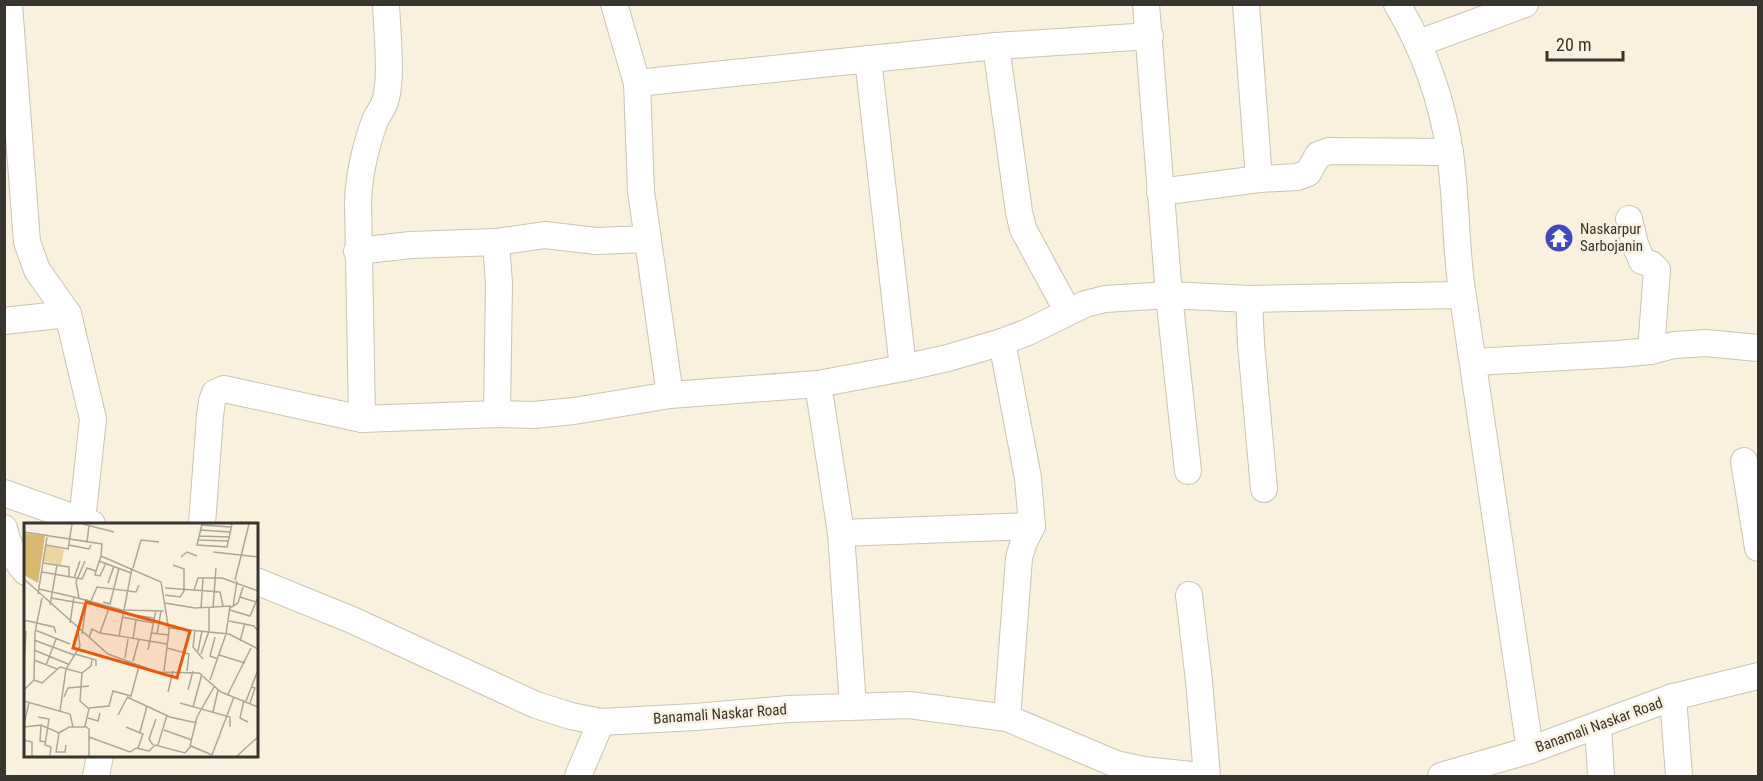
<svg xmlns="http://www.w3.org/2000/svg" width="1763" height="781" viewBox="0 0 1763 781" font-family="'Roboto Condensed',sans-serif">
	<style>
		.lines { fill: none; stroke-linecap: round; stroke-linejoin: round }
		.minor-casing { stroke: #cbc3b1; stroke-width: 28 }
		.minor { stroke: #fff; stroke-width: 26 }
		.labels { text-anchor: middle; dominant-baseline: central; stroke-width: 5; stroke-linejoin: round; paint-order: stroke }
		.poi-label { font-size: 15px; fill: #38352e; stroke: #f9f1de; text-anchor: start }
		.street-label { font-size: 15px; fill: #38352e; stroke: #f9f1de }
		.inset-road { fill: none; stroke: #aca698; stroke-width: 1.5 }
		.view { fill: #e8590c; fill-opacity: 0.15; stroke: #e8590c; stroke-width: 3 }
		.inset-edge { fill: none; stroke: #38352e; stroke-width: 3 }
	</style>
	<rect width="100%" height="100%" fill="#f9f1de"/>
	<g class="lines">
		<g class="minor-casing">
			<g id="minor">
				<path d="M9,4l18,238 10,28 31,44 25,105 -11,102"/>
				<path d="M614,4l23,79 4,108 29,204 148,-11 85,-16 45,-10 54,-16 26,-10 57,-28 20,-5 64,-4 80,4 213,-4"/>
				<path d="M1146,4l23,291 19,176"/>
				<path d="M1246,4l13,175"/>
				<path d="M1397,4c28,47 45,95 53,149 7,48 5,97 13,144 22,151 45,302 67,453"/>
				<path d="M1419,43l106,-39"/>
				<path d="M996,46l23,166 4,17 45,83"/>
				<path d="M868,59l35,309"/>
				<path d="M637,83l359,-37 154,-10"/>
				<path d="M1160,192l99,-13 38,-2 11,-4 10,-18 11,-4 121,1"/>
				<path d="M1629,219l6,25 7,17 9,3 6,6 -6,81"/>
				<path d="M496,242l3,42 -2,130"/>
				<path d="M357,251l54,-6 85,-3 49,-7 51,6 52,-2"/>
				<path d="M1249,299l2,45 13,145"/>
				<path d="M4,321l64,-7"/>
				<path d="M1002,342l26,136 4,48 -9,18 -4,14 -12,160"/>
				<path d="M1474,362l144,-8 33,-3 23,-6 32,-2 52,5"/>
				<path d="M818,384l23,149 12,173"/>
				<path d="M362,419l135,-5 36,1 41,-4 96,-16"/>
				<path d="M1744,461l14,87"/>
				<path d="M4,493l88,31"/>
				<path d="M202,524l8,-108 2,-15 3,-8 9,-4 138,30 -4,-218c1,-26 7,-52 16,-78 3,-9 10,-15 12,-25 6,-23 1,-68 0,-94"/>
				<path d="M4,528c4,18 10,31 22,44"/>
				<path d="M841,533l191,-7"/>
				<path d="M256,581l96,39 184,85 35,11 30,6 94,-5 94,-8 120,-4 98,13 109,46 27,6 58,6"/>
				<path d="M1189,595l10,86 8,95"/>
				<path d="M1673,697l6,79"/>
				<path d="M1598,726l3,50"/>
				<path d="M96,776l4,-20"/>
				<path d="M578,776l23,-54"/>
				<path d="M1441,776l89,-26 143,-53 85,-21"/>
			</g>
		</g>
		<use href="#minor" class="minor"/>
	</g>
	<defs>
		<g id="temple-disc" transform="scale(1.5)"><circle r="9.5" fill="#4348bd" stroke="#f9f1de"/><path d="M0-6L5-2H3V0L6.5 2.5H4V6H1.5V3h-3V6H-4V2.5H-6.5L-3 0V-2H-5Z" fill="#fff"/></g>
	</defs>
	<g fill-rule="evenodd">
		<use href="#temple-disc" x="1559" y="238"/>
	</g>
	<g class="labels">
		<g class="poi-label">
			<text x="1580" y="229">Naskarpur<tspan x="1580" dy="17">Sarbojanin</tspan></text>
		</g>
		<g class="street-label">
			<text transform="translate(720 714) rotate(-4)">Banamali Naskar Road</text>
			<text transform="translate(1599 725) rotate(-20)">Banamali Naskar Road</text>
		</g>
	</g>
	<g transform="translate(24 523)">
		<rect width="234" height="234" fill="#f9f1de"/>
		<path d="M21,22l19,5 -3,15 -19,-4z" fill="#edd59f"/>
		<path d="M0,10l21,3 -7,47 -14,-8z" fill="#d8b871"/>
		<path class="inset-road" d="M59,1l31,8M178,1l-5,21 30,2 5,-23M177,2l30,2M176,7l30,2M0,9l78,12 -1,12 60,26 8,49 -5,40M175,13l30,1M173,17l31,1M63,20l2,-18M22,22l22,4 4,-25M45,22l20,4 2,-4M189,29l45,5M157,34l6,-5 10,4M75,38l32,12M19,40l26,4v10M108,45l-13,68 48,8M109,45l8,-28 18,2M72,48l-1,4 5,1 6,-13M18,49l40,7 5,-11 9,3 5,-15M50,55l6,-17M0,56l84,75 49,18 42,1 22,19 37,15M211,57l14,-56M84,60l6,-17M141,65l29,2 4,-12h24l36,13M15,66l35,8M170,67l26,2 3,14M14,71l9,-57M141,72l15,2 4,-6v-22l-11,-4M216,74l16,5 2,-5M27,75l35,6M55,75l-3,-16 9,-21M67,78l6,-14 39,5 3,-7M79,79l7,2 9,-36M141,80l30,5 35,-2 -4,28 -16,46M26,82l7,-40M209,84l4,-26M177,85l2,-29M189,85l3,-40M206,85l8,-5 5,-16M206,87l20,6 6,-14M109,92l21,3M98,94l31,6M0,97l30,7 2,6M205,98l25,5 4,5M46,100l4,-26 48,13 42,1M145,105l60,6 29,15M11,107l35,14M171,107l-2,17 10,12M76,110l19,3M127,110l18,2M58,111l5,-35M133,111l4,-23M191,114l-5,19 8,3M65,115l3,-9 8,4 9,-25M109,116l3,-19M10,117l40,15M216,118l5,-18M143,125l22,6 -2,17M10,127l34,14M124,127l8,-40M174,128l4,-20M51,131l21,6v6M177,131l8,-23v-23M195,132l26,8M101,135l3,-19M10,137l23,9M109,138l6,-22M0,142l2,-34M22,142l10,-26M58,150l9,-7 1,-7M10,157l8,3 18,-16 22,6 -2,28 9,8 -4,17 4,3v27M0,167l10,-10 1,-48 7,-34M164,167l5,-19M144,169l5,-21M204,171l23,-46M40,174l4,-9 21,-2M103,174l43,20 27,6M220,177l-4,18 8,4M0,178l46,13 3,13M222,178l12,-31M156,180l50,14v10M226,180l5,-15 -3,-1M169,184l9,-33M65,185l20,-2 4,-15 18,5 8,-30M36,188l6,-42 14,-23 -2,-15M189,189l5,-22M94,192l9,-17M14,194l11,2 -4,26 6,2 -1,9M64,195l10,3 2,-8M0,201l5,-21M17,202l-1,16 6,1M0,204l17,-2 18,8 10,-6h16M102,204l17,7 -5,14M140,207l28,10M116,209l7,-26M35,210l-3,19h9l1,-7M65,214l41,15 6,-4 13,3 6,-6 30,8 6,-7 21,9M0,217l8,2v14M129,222l-4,-6 7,-20M134,222l9,-30M166,223l7,-29 17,-30M188,232l22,-58M213,233l21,-19"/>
		<path class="view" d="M62,79l104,29 -13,47 -104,-30z"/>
		<rect width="234" height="234" class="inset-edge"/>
	</g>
	<rect width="1763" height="781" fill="none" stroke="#38352e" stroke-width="12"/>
	<path d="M1547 51v9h76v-9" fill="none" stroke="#38352e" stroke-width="3"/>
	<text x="1556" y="51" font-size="18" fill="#38352e" stroke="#f9f1de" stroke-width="4.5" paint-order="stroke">20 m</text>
</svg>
